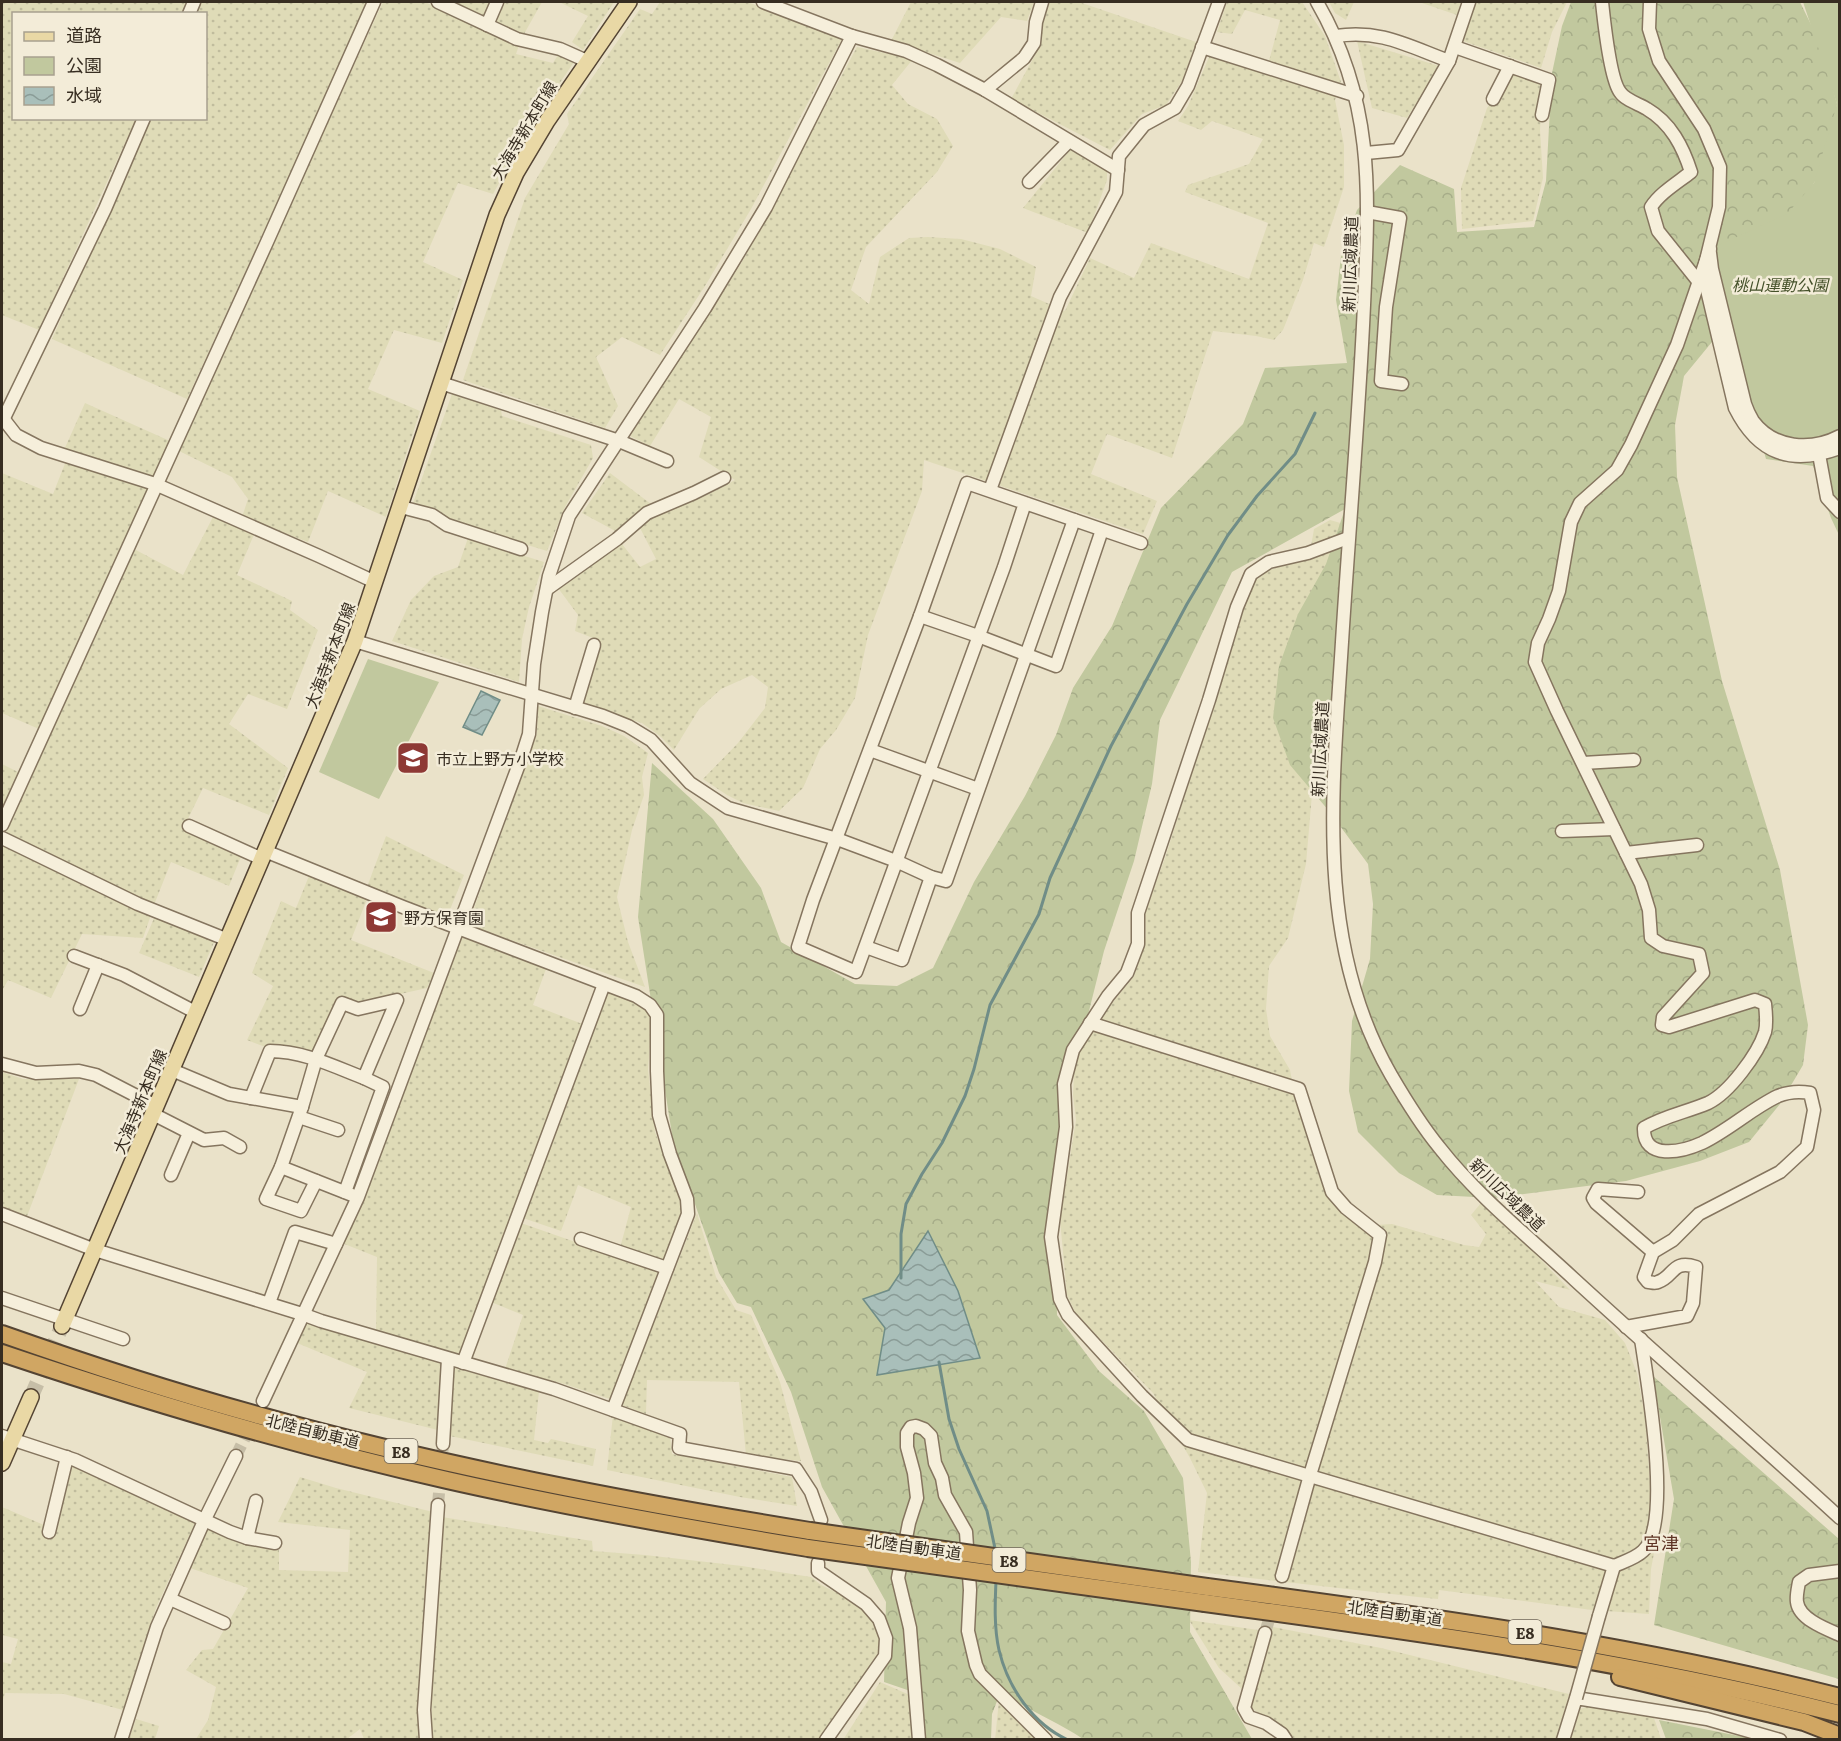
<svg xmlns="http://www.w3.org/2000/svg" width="1841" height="1741" viewBox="0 0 1841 1741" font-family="Literata,'Noto Sans JP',serif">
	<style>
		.farmland { fill: url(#farmland-dots) }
		.forest { fill: url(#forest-crowns) }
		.park { fill: #c1c89e }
		.water { fill: url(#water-waves); stroke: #708d87; stroke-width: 1.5 }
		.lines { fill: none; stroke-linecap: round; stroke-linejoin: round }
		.stream { stroke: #708d87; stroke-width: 3 }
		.minor-tunnel { stroke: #c6bea7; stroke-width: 12; stroke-dasharray: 12 6; stroke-linecap: butt }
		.major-tunnel { stroke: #c6bea7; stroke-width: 15; stroke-dasharray: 15 8; stroke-linecap: butt }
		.minor-casing { stroke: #85755f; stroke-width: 15 }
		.major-casing { stroke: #544433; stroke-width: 18 }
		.highway-casing { stroke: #544433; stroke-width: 20 }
		.minor { stroke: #f6efdb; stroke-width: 12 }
		.major { stroke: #e9d8a5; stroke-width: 15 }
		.highway { stroke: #d0a663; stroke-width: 16 }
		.minor-bridge-casing { stroke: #85755f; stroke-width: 15; stroke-linecap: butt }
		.highway-bridge-casing { stroke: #544433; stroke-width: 20; stroke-linecap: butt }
		.minor-bridge { stroke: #f6efdb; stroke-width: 12 }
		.highway-bridge { stroke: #d0a663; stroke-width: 16 }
		.labels { text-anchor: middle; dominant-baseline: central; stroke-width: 5; stroke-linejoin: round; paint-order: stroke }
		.shield { fill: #f3ecd8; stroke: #6f6658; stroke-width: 1.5 }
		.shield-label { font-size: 15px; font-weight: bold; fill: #372d21 }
		.street-label { font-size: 16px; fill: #372d21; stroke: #f3ecd8 }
		.park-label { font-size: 16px; font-style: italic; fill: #45512a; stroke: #f3ecd8 }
		.poi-label { font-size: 16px; fill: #372d21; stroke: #f3ecd8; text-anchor: start }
		.neighbourhood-label { font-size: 18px; fill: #5f3425; stroke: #f3ecd8 }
	</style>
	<defs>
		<pattern id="farmland-dots" width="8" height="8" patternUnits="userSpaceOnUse" patternTransform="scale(1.5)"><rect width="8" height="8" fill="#dfdbb7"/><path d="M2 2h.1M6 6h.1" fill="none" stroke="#c0bc9d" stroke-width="1.8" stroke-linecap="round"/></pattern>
		<pattern id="forest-crowns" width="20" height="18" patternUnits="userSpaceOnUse" patternTransform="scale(1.5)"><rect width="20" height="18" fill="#c1c89e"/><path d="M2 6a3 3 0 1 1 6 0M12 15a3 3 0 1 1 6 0" fill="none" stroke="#a6ac88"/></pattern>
		<pattern id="water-waves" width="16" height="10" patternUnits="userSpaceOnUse" patternTransform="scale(1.5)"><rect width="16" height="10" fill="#a9bfba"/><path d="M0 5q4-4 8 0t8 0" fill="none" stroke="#8a9c97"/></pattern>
	</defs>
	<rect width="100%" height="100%" fill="#eae2c9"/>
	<g class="farmland">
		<path d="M2,2h185l-5,11 -168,1v104l122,1 -97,211 -37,-15z"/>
		<path d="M200,2h169l-182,397 -135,-60 98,-220 56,-1v-104l-11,-1z"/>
		<path d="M383,2h42l94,43 -3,9 37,9 5,-8 16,7 -43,63 -38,69 -35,-11 -35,79 40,18 -21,63 -48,-13 -26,59 52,22 -34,106 -58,-26 -20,51 -66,-25 6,-18 -16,-22 -55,-27z"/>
		<path d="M448,2h45l-5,14 -6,1z"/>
		<path d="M502,2h40l-18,32 -26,-10 -4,-7z"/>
		<path d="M559,2h-1h56l-31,48 -11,-8 16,-26z"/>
		<path d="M660,2h88l94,37 -91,170 -46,77 -45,69 -38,-18 -26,20 22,49 -13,22 -142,-48 62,-182 44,-74 -2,-10 73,-105 12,5z"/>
		<path d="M911,2h123l-7,19 -26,-4 -41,46 -69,-22z"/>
		<path d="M1049,2h30l117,40 -14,39 -16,24 -24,9 -32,36 -99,-51 24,-44 5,-28z"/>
		<path d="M1227,2h75l23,34 16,46 -6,18 9,45v42l-20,60 -10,-4 -11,37 -20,50 -9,10 -18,-4 -43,-5 -41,127 -65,-24 -16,40 66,27 -14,33 -219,-74 -2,31 -54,144 -13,63 -19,32 -16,19 -17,39 -24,23 -36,-8 -16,-8 -24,-16 35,-36 27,-35 3,-21 -16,-12 -31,14 -22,20 -25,41 -14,-14 -18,-13 -59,-18 15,-65 -23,-9 3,-16 -20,-27 64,-44 18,23 16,-8 -16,-31 13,-11 58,-24 24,-13 -36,-23 12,-40 -32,-18 -29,47 -20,-10 112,-174 115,-215 56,12 -21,26 16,19 29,15 16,27 -16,26 -71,75 -15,43 18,14 11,-47 29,-19 19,-1 33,2 39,10 36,18 -5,29 34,15 25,-53 44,20 17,-35 98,36 19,-56 -83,-31 3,-7 61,-21 14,-25 -51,-18 -11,9 -23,-9 10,-15 22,-51 56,17 14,-52 -35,-10 -13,24 -15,-2z"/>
		<path d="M1329,2h25l-8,18 -11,-7z"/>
		<path d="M1419,2h42l-4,13z"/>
		<path d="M1473,2h94l-15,30 -11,36 -78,-27z"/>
		<path d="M1357,41l82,25 -32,52 -35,-10z"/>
		<path d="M1514,74l29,10 -3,46 3,48 -10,43 -71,8 -1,-41 26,-80z"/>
		<path d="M1070,150l37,18v12l-19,53 -65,-25z"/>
		<path d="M452,394l49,16 1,6 89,29 2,13 -28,49 -18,44 -98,-30 -37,-15z"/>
		<path d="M85,403l85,38 -17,37 -89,-28z"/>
		<path d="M66,461l83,26 -110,242 -37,-16v-240l51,21z"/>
		<path d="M610,473l41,31 -32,29 -37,-20z"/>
		<path d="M214,515l41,17 -18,43 55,26 -2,9 28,20 -31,79 -39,-15 -19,30 59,44 -19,47 -66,-27 -19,39 58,27 -13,32 -58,-24 -17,43 -151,-70 131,-286 49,26z"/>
		<path d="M1330,520l14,4 -28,223 -10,117 -18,74 -19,28 -3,43 4,27 20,34 5,27 31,99 33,30 33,-2 72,21 15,2 7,-13 -15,-19 10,-12 40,36 49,51 -35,-9 24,26 46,13 20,23 12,30 8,44 10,131 -4,21 -2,45 -57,-4 -153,-20 -1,9 -20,-2 -220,-25 9,-79 -17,-35 -37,-65 -77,-79 -9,-19 -7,-75 16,-100 -3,-25 2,-40 26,-38 33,-41 12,-40 -1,-25 20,-53 79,-250 11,-27 14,-11 40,-12 5,-29z"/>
		<path d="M468,538l76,24 -15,45 -7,32 -3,43 -127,-41 19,-41 23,-24 24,-9z"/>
		<path d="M538,706l64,20 22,10 24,17 -6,24 2,18 -12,35 -15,67 11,45 17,45 -177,-62 69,-191z"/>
		<path d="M2,764l16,8 -16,38z"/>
		<path d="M386,836l78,39 -17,42 -80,-30z"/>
		<path d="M2,844l132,65 17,6 -8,23 -61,-4 -31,64 -43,-18 -6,11z"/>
		<path d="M309,876l58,23 -16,41 83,33 -7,15 -67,15 -19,-4 -27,53 -23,-5 -23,1 -21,-8 26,-54 -21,-13 29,-72 15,7z"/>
		<path d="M155,916l60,24 -16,37 -60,-24z"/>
		<path d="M461,937l85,32 -13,36 52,20 -124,330 -85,-25 1,-73 -35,-14 19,-40z"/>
		<path d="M606,991l36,13 9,11v14l-3,40 7,63 28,76 -21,55 -42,-15 11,-41 -53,-22 -17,46 -38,-13z"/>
		<path d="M2,1072l21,7h56l-53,140 -24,-9z"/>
		<path d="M697,1213l19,64 20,33 15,5 29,67 21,79 -55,-6 -7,-73 -92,-2 -1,34 -24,-9z"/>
		<path d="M521,1223l140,49 -51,127 -49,-16 -56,-14 18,-54 -32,-13z"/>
		<path d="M305,1322l136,39 -3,69 -89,-22 18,-36 -70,-29z"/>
		<path d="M454,1368l85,23 -5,49 14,3 3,-4 45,10 -3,17 -143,-30z"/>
		<path d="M613,1415l57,22 2,17 120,23 5,29 -57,-9 -133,-27z"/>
		<path d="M69,1465l126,58 -39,85 -33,102 -59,-16 -59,-1 -3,11v-42l9,2 7,-25 -16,-4v-128l42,18 -1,8z"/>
		<path d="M300,1477l36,11 97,24 -13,227h-56l-4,-10 -13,10h-151l12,-19 8,-33 -30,-17 16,-20 11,-1 35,-61 -58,-20 16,-40 36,16 37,6v20l69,2 2,-42 -72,-8z"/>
		<path d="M442,1517l150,24 1,10 52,4 97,11 69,11 10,8 31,15 20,18 8,19 -2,16 -58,86 -388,1v-45z"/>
		<path d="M1189,1620l69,10 -15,60 -24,-22z"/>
		<path d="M1273,1627l108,21 188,46 -13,46 -262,-1 -8,-11 -28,-15 -8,-7z"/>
		<path d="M880,1682l32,14 4,43 -73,1z"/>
		<path d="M999,1700l38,40h-42z"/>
		<path d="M1589,1706l65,12 7,21h-90l9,-30z"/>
		<path d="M136,1719l23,7 -4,13h-26z"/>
	</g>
	<g class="forest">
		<path d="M1571,2h229l19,39 18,63 -7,49 -16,30 -84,137 -46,56 -9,49 2,52 45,204 58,189 28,155 -5,40 -23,39 -31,38 -49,19 -74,20 -133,17 -56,-3 -38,-22 -41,-41 -9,-41 3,-70 18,-62 3,-55 -5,-40 -39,-53 -39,-46 -17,-47 6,-52 19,-52 28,-50 19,-55 -113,63 -72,148 -8,64 -18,77 -30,90 -34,136 -15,111 2,117 42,56 45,40 39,67 8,84 -1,70 62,107h-169c-26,-18 -57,-29 -82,-48l-9,23 -1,25h-67l-5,-45 -35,-12 2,-80 -64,-115 -31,-95 -40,-85 -14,-4 -18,-30 -46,-132 -35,-224 14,-154 61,56 48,69 20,54 74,42 42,2 36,-18 41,-86 51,-86 31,-61 17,-47 39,-62 49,-118 82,-84 22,-56 82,-5 -11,-63 5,-44 16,-46 43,-45 54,24 3,43 77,-5 12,-46 6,-108 10,-47z"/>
		<path d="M1653,1376l186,163v140l-185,-54 20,-126z"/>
		<path d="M1659,1720l95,19h1h-89z"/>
	</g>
	<g class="park">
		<path d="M1803,2h36v533l-8,-17 -18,-52 -47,-7 -56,-210 77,-35 27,-31 23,-79z"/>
		<path d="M368,659l71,23 -60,117 -60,-27z"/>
	</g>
	<g class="water">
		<path d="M481,691l19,9 -18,35 -19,-8z"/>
		<path d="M928,1231l30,60 22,67 -103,17 8,-47 -22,-29 26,-9z"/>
	</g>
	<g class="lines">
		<g class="stream">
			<path d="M901,1278v-44l5,-30 16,-30 20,-31 23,-47 9,-27 16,-64 49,-91 11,-36 61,-132 76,-142 41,-69 29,-39 38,-42 20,-41"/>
			<path d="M939,1362l10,57 10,30 28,62 9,42"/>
			<path d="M996,1581c-1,22 -2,47 3,69 9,38 34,74 69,90"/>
		</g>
		<g class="minor-tunnel">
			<path d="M236,1456l16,-33"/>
			<path d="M438,1505l5,-61"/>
			<path d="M1265,1633l17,-57"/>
		</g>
		<path class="major-tunnel" d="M31,1397l31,-71"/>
		<g class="minor-casing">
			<g id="minor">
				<path d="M438,2l79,37 43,10 27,12"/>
				<path d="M763,2l89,34 54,15 31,14 48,25 133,80"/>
				<path d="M1317,2c58,100 52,192 47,303 -5,112 -15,225 -22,337 -9,146 -28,300 49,433 14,24 30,50 48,72 39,50 90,90 136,133 88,81 178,158 265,238"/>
				<path d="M1602,2c2,19 8,77 18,90 5,8 19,12 27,17 24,14 36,38 44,63 -14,11 -31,21 -40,35l7,24 40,50"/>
				<path d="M1650,2l-1,27 10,32 45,68 16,38 -1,40 -16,66 32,135c23,46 56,58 105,40"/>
				<path d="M189,14l5,-12"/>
				<path d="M487,25l10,-23"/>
				<path d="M1336,36c44,-7 72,10 113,25"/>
				<path d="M1202,47l155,49"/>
				<path d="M1455,47l94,33 -7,35"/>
				<path d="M985,90l39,-32 10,-15 2,-21 6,-20"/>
				<path d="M1493,99l17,-33"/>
				<path d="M1366,153l32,-3 51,-89 20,-59"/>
				<path d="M1029,182l40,-41"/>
				<path d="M1367,212l33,6 -14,89 -5,74 21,3"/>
				<path d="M1710,253l2,16 33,135c2,6 5,12 8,17 21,28 58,30 87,15"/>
				<path d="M441,383l178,58 48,20"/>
				<path d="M2,417l14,18 25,13 114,36 164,72 56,26"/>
				<path d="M4,418l101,-209 39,-91"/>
				<path d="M1818,449l9,49 13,14"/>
				<path d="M990,490l70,-193 56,-105 3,-36 25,-31 31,-17 13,-22 31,-84"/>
				<path d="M1025,503l-21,64 -148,405 -58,-25 15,-47 107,-284 47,-133 174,60"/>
				<path d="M401,507l31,8 15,10 74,24"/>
				<path d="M1348,538l-40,15 -39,9 -18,12 -14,33 -28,93 -71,213v31l-11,29 -19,23 -35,54 -9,34 2,43 -15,110 9,62 8,16 74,81 46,44 426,126c9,-4 22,-8 29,-15 30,-27 4,-171 -2,-212"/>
				<path d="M547,589l70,-50 30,-26 47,-20 30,-15"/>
				<path d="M920,616l58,20 78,30 46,-136"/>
				<path d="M355,641l248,75 25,10 23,14 39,43 38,25 109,31 59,22 35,16 15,4 128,-361"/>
				<path d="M575,708l19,-63"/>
				<path d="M870,750l108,39"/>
				<path d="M1583,763l51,-3"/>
				<path d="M2,825l265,-583 107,-240"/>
				<path d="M189,826l73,33"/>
				<path d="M1562,831l52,-2"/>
				<path d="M2,838l136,66 90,36"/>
				<path d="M265,851l138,56 233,89 14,9 7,10v56l2,44 11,39 17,45 1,15 -75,196"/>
				<path d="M1626,853l71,-8"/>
				<path d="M866,947l36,13 29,-83"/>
				<path d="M74,956l50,19 73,38"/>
				<path d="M80,1009l18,-44"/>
				<path d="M1090,1023l209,66 33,103 14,16 34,27 -5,27 -65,213 -28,101"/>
				<path d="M2,1064l34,9 43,-2 17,4 60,31"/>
				<path d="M172,1070l57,24 73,13 -21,60 71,28"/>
				<path d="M251,1098l19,-47c33,0 63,15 94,27"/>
				<path d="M302,1107l14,-48 26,-56 16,6 39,-9 -33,78 19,9 -38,105"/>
				<path d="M153,1114l51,26 20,-2 16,9"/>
				<path d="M299,1117l39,13"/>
				<path d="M281,1167l-15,32 35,12 15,-30"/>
				<path d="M171,1175l18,-42"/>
				<path d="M1638,1192l-40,-3 -5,9 3,5 57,49"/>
				<path d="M2,1214l93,36 207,64 19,7 233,68 126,45 -1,14 117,21 15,23 10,28"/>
				<path d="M581,1239l86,29"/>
				<path d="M2,1298l121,41"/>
				<path d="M269,1303l26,-71 41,12"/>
				<path d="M1626,1327l61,-11 6,-13 3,-36c-24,-8 -22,10 -38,15 -3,2 -7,0 -10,0l-4,-5 9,-25 20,-12 26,-26 81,-42 27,-25 7,-37 -4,-17c-11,-2 -22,-1 -32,3 -27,13 -49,34 -76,47 -20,9 -59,18 -58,-15 20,-12 43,-16 64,-25 21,-10 50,-49 57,-71 2,-8 1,-19 0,-28l-10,-4 -86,27 -7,-2 1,-8 40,-44 -4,-19 -36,-8 -12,-8 -2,-28 -8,-26 -84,-173 -22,-49 3,-19 11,-24 10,-28 12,-69 9,-19 37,-33 14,-25 46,-100 33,-96"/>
				<path d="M463,1363l141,-379"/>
				<path d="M263,1401l95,-204 164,-441 7,-22 5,-70 8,-52 7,-36 20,-60 136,-208 61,-101 86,-171"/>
				<path d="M2,1436l73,24 155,72 17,6 28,5"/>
				<path d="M443,1444l5,-85"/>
				<path d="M49,1532l18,-75"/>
				<path d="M247,1538l9,-37"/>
				<path d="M818,1563v8l48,33 13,15 7,19 -1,18 -59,84"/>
				<path d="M1840,1571l-31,4 -10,7c-1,6 -3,14 -2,20 2,17 29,27 43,33"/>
				<path d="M170,1599l54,24"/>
				<path d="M1599,1616l15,-50"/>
				<path d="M1265,1633l-21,75 5,9 17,6 16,11 4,6"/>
				<path d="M121,1740l36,-113 47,-106 32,-65"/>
				<path d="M426,1740l-2,-30 14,-205"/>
				<path d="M919,1740l-9,-112 -12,-50 11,-55 8,-25 -3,-25 -7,-26v-14l4,-6 5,-1 8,3 7,7 4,27 7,15 3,17 21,37 4,58 -2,41 8,34 4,9 66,66"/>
				<path d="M1563,1740l13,-42 131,21 73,21"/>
			</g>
		</g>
		<g class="major-casing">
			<g id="major">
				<path d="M62,1326l293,-685 142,-426 19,-42 31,-52 82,-119"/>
				<path d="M2,1463l29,-66"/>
			</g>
		</g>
		<g class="highway-casing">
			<g id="highway">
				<path d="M2,1334c85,30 171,58 259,82 180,50 364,85 549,115"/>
				<path d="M2,1353c146,49 294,93 445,127 119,27 240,48 361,68"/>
				<path d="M1207,1587c213,28 425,57 633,110"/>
				<path d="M1205,1603c213,29 426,58 635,111"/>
				<path d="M1620,1677l184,45 36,14"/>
			</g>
		</g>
		<use href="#minor" class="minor"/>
		<use href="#major" class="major"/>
		<use href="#highway" class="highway"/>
		<g class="minor-bridge-casing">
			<path id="minor-bridge" d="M1576,1698l23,-82"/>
		</g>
		<g class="highway-bridge-casing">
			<g id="highway-bridge">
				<path d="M810,1531l397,56"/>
				<path d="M808,1548l397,55"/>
			</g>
		</g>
		<use href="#minor-bridge" class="minor-bridge"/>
		<use href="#highway-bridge" class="highway-bridge"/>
	</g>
	<defs>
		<g id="school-square" transform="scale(1.725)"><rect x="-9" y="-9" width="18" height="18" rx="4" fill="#8e3935" stroke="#f3ecd8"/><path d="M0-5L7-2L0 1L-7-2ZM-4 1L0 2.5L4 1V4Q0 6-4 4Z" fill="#fff"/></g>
	</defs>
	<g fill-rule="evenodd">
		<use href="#school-square" x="413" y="758"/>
		<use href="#school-square" x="381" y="917"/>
	</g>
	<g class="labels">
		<g class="shield">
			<rect x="384.5" y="1439" width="33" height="24" rx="4.5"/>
			<rect x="992.5" y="1548" width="33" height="24" rx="4.5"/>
			<rect x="1508.5" y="1620" width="33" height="24" rx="4.5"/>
		</g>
		<g class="shield-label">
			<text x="401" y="1451">E8</text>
			<text x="1009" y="1560">E8</text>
			<text x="1525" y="1632">E8</text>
		</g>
		<g class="street-label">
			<text transform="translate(523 130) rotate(-59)">大海寺新本町線</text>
			<text transform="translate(1349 264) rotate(-88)">新川広域農道</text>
			<text transform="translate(329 655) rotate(-69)">大海寺新本町線</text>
			<text transform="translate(1319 749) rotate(-87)">新川広域農道</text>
			<text transform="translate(139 1101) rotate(-67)">大海寺新本町線</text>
			<text transform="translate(1508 1194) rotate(44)">新川広域農道</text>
			<text transform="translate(313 1430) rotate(14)">北陸自動車道</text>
			<text transform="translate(914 1546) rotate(8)">北陸自動車道</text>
			<text transform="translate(1395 1612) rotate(8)">北陸自動車道</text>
		</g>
		<g class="park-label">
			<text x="1780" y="284">桃山運動公園</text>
		</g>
		<g class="poi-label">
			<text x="436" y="758">市立上野方小学校</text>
			<text x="404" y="917">野方保育園</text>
		</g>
		<g class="neighbourhood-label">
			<text x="1661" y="1542">宮津</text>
		</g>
	</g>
	<rect width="1841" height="1741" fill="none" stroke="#372d21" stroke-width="6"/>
	<rect x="12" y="12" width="195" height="108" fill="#f3ecd8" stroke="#a8a08f" stroke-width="1.5"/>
	<rect x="24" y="32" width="30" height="9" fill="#e9d8a5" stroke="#a8a08f" stroke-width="1.5"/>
	<text x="66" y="42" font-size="18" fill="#372d21">道路</text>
	<rect x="24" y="57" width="30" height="18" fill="#c1c89e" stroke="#a8a08f" stroke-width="1.5"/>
	<text x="66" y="72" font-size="18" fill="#372d21">公園</text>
	<rect x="24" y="87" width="30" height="18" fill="url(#water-waves)" stroke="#a8a08f" stroke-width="1.5"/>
	<text x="66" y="102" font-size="18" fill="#372d21">水域</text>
</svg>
